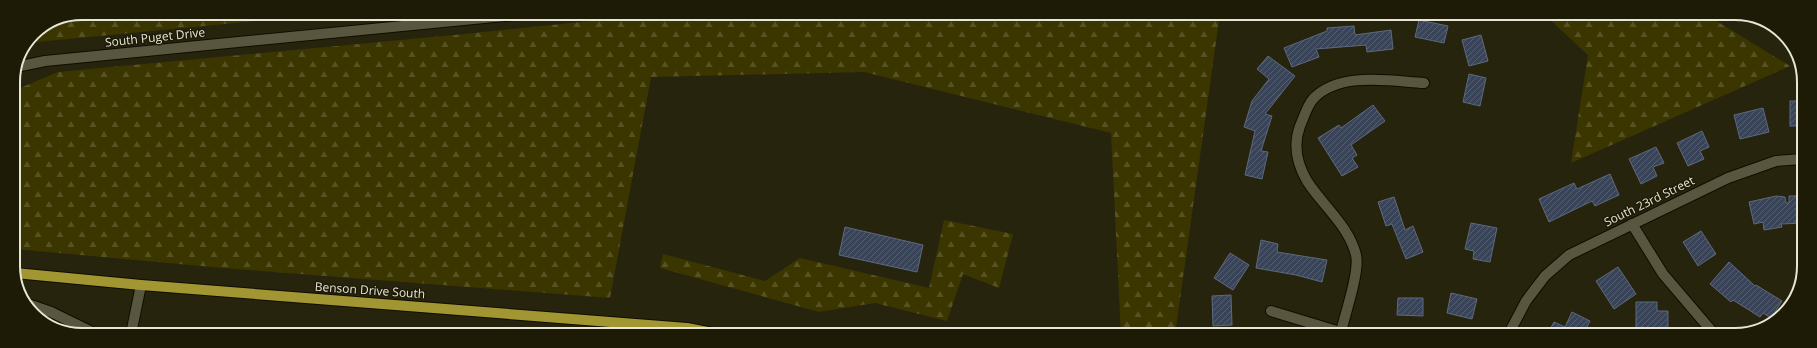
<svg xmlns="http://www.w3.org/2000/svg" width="1817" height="348" viewBox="0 0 1817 348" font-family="'Open Sans',sans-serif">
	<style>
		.forest { fill: url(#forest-firs) }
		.building { fill: url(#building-hatch); stroke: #5d697e }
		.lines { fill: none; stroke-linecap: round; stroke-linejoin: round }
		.minor-casing { stroke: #100d00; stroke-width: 12 }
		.major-casing { stroke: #100d00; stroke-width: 12 }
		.minor { stroke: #59563f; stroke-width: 10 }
		.major { stroke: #a29633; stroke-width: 10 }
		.labels { text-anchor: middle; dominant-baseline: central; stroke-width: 3; stroke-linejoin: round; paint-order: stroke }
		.street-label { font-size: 12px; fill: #e7e6d8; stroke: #1d1a05 }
		.rim { fill: none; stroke: #e7e6d8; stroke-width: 2 }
	</style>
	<defs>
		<pattern id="forest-firs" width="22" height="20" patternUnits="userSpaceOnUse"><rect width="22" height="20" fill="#3b3500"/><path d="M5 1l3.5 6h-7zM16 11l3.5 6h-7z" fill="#575224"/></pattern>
		<pattern id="building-hatch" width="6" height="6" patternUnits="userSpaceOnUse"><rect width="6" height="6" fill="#394458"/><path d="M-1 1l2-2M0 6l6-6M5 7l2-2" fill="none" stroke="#565f6f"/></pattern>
	</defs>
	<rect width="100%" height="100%" fill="#27240e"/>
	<g class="forest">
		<path d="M82,13h257l-313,30c15,-22 31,-25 56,-30z"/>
		<path d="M668,13h552l-45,322h-54l-10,-202 -247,-61 -213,5 -41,221 -387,-30 -208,-19 -2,-158 45,-19 407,-38z"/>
		<path d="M1544,14h161l85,52 -219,97 17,-108z"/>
		<path d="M944,220l69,14 -14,54 -36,-14 -16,47 -72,-18 -56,9 -159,-44 3,-14 102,27 35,-23 129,30z"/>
	</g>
	<g class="building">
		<path d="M1419,20l29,6 -4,17 -29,-6z"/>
		<path d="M1354,26l1,9 36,-5 2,19 -26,3 -1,-7 -50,4 3,8 -27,10 -8,-19 43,-17v-3z"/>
		<path d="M1481,35l7,26 -19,5 -7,-26z"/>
		<path d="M1268,56l27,20 -30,38 7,2 -11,35 7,1 -6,27 -17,-4 10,-44 -11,-4 8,-26 17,-22 -12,-10z"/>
		<path d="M1469,74l17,4 -6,28 -17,-4z"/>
		<rect x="1790" y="101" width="13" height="25"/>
		<path d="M1373,105l12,16 -34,24 6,10 -5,3 6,9 -16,9 -24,-38 21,-13 2,3z"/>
		<path d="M1763,108l6,24 -29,7 -6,-24z"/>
		<path d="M1702,131l7,16 -9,4 4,8 -16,7 -11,-23z"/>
		<path d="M1656,147l8,16 -11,4 4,9 -16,8 -12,-25z"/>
		<path d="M1610,174l9,21 -24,11 -3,-5 -43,21 -10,-23 35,-16 3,6z"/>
		<path d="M1776,196l9,1 1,6h3v-7h14v27l-22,1 1,3 -18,3 -1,-8 -9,2 -5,-22z"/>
		<path d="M1394,197l11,33 8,-4 10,26 -17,7 -14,-35 -6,2 -8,-24z"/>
		<path d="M1471,223l26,5 -7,34 -17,-3 1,-8 -9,-2z"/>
		<path d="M845,227l78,18 -6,27 -78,-17z"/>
		<path d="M1701,231l15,23 -18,12 -15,-24z"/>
		<path d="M1261,240l17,4 -1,8 50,8 -5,22 -26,-7 -40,-7z"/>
		<path d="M1230,253l19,12 -16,25 -19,-12z"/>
		<path d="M1729,262l26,24 1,-1 26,16 -11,17 -8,-5 -3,4 -27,-17 -2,2 -21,-18z"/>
		<path d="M1618,267l18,27 -22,15 -18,-28z"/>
		<path d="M1451,293l26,6 -5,20 -25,-6z"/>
		<path d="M1231,295l1,30 -19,1 -1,-30z"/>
		<path d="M1398,298h25v18l-26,-1z"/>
		<path d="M1636,302h21v9h11v24h-32z"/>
		<path d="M1572,312l18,9 -7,14h-36l7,-13 11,5z"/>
	</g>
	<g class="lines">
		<g class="minor-casing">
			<g id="minor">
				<path d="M16,67l29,-6 490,-48"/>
				<path d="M1632,224l31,50 52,61"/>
				<path d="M28,304l23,8 45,22"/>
				<path d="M1271,311l79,24"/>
				<path d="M1341,332c4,-18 19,-61 15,-77 -7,-29 -33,-49 -49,-74 -10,-17 -14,-36 -7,-55 4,-9 7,-20 13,-27 26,-28 77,-18 111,-16"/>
				<path d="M131,334l10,-49"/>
				<path d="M1508,335l18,-34 19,-25 24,-21 159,-77 48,-17 27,-2"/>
			</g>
		</g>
		<g class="major-casing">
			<path id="major" d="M15,273l126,12 546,43 36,7"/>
		</g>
		<use href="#minor" class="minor"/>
		<use href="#major" class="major"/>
	</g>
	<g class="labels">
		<g class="street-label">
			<text transform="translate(155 37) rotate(-6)">South Puget Drive</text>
			<text transform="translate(1649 201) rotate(-26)">South 23rd Street</text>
			<text transform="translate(370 290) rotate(4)">Benson Drive South</text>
		</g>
	</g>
	<path d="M0 0H1817V348H0ZM82 20H1735A62 62 0 0 1 1797 82V266A62 62 0 0 1 1735 328H82A62 62 0 0 1 20 266V82A62 62 0 0 1 82 20Z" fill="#1d1a05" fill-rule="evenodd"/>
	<path class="rim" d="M82 20H1735A62 62 0 0 1 1797 82V266A62 62 0 0 1 1735 328H82A62 62 0 0 1 20 266V82A62 62 0 0 1 82 20Z"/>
</svg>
